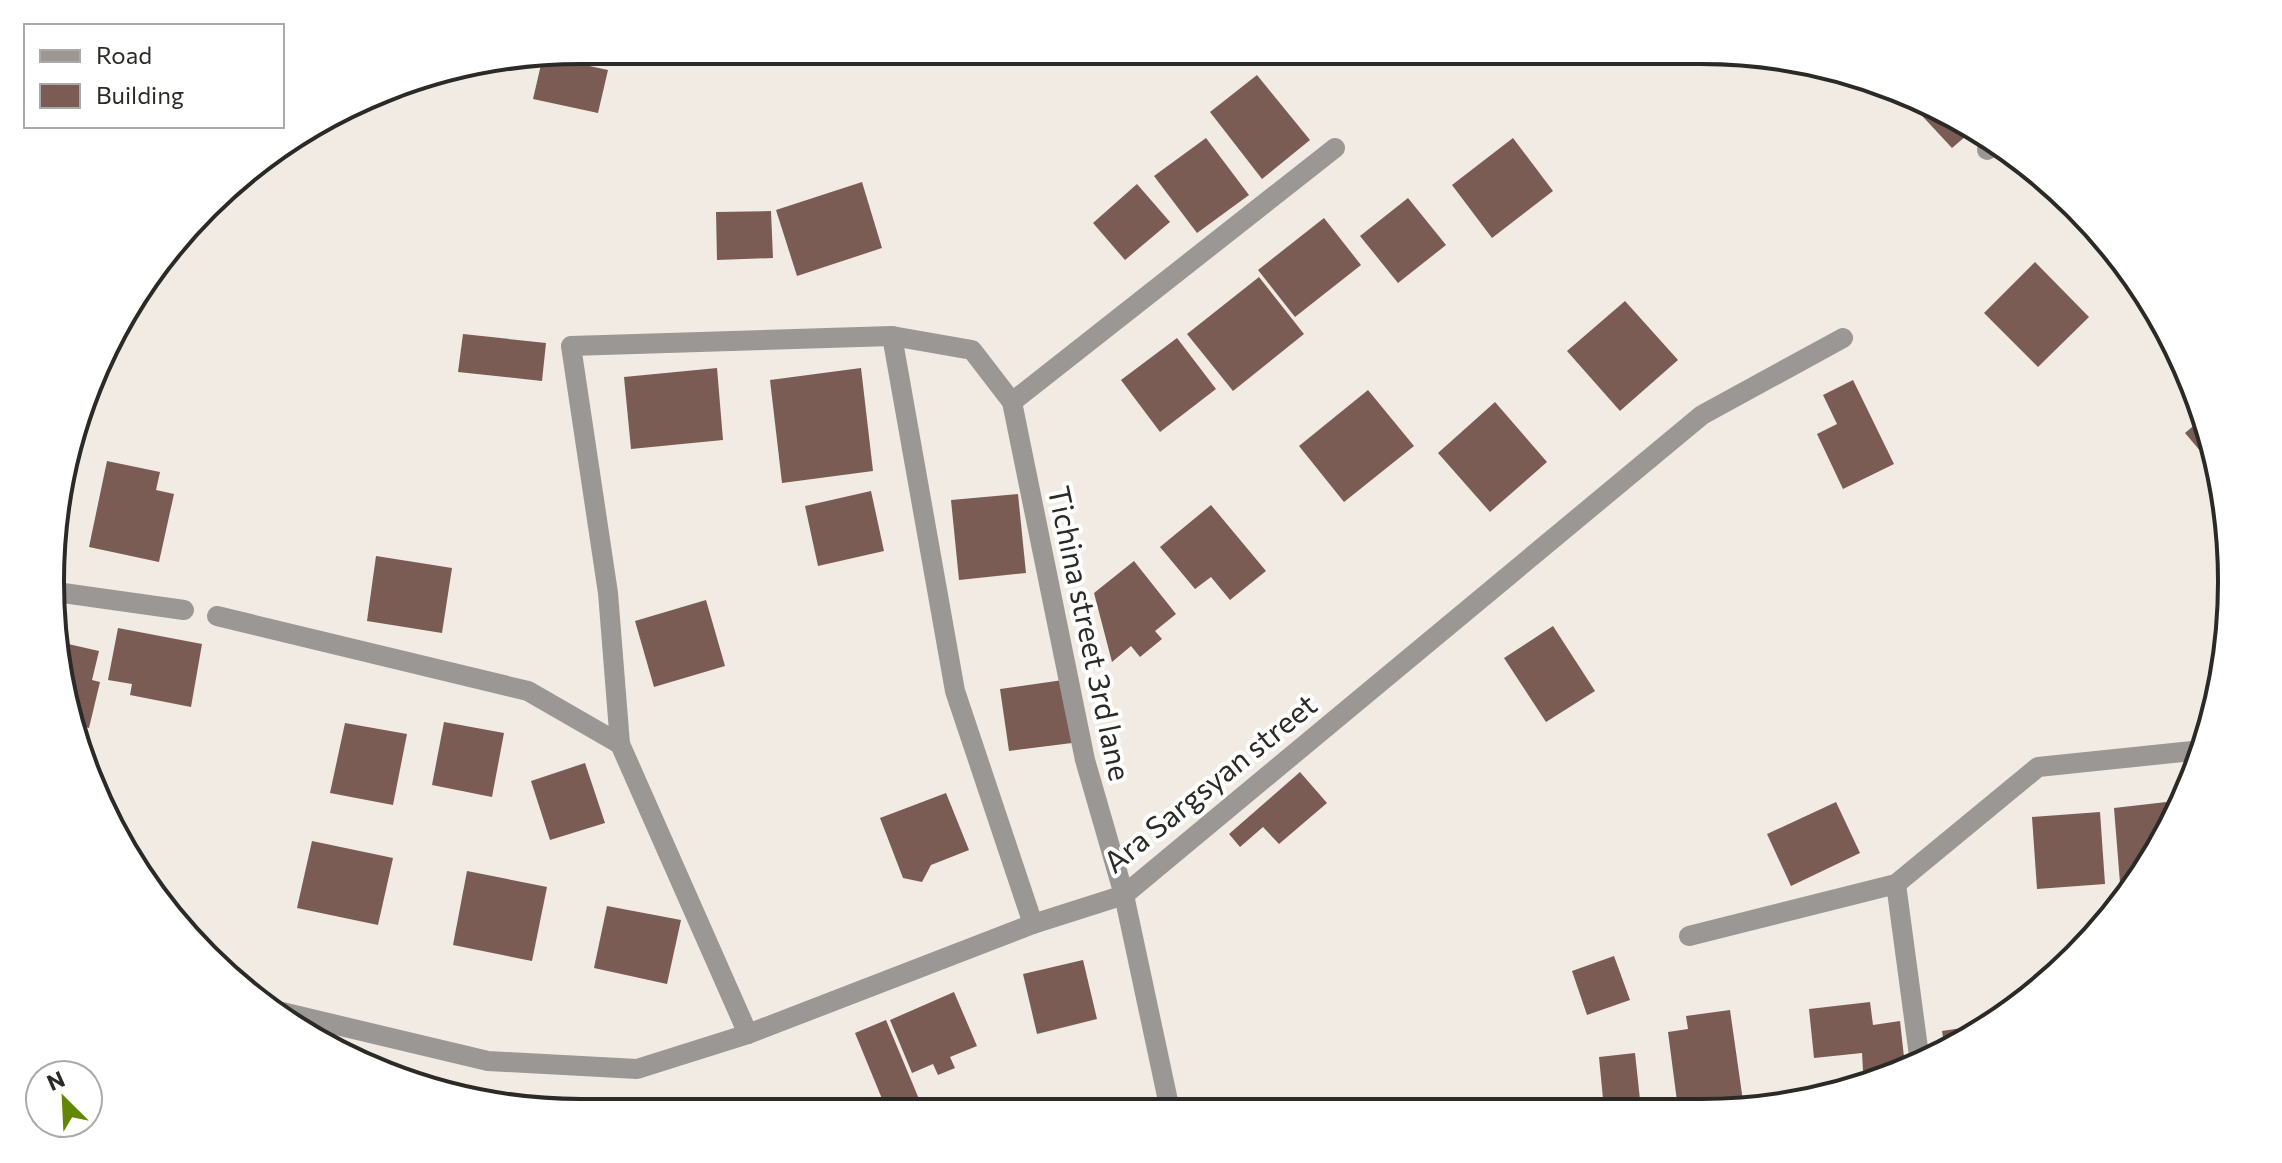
<svg xmlns="http://www.w3.org/2000/svg" width="2282" height="1163" viewBox="0 0 2282 1163" font-family="Commissioner,sans-serif">
	<style>
		.building { fill: #7a5c55 }
		.lines { fill: none; stroke-linecap: round; stroke-linejoin: round }
		.service { stroke: #9a9795; stroke-width: 20 }
		.minor { stroke: #9a9795; stroke-width: 20 }
		.labels { text-anchor: middle; dominant-baseline: central; stroke-width: 8; stroke-linejoin: round; paint-order: stroke }
		.street-label { font-size: 30px; fill: #2c2a27; stroke: #fff }
		.rim { fill: none; stroke: #2c2a27; stroke-width: 4 }
	</style>
	<rect width="100%" height="100%" fill="#f1ebe4"/>
	<g class="building">
		<path d="M543,56l65,14 -10,43 -65,-14z"/>
		<path d="M1257,75l53,65 -48,39 -52,-67z"/>
		<path d="M1900,92l35,13 39,24 -22,19z"/>
		<path d="M1206,138l43,57 -52,38 -43,-57z"/>
		<path d="M1513,138l40,53 -61,47 -40,-53z"/>
		<path d="M862,182l20,66 -85,28 -21,-66z"/>
		<path d="M1137,184l33,38 -45,38 -32,-37z"/>
		<path d="M1408,198l38,47 -48,38 -38,-47z"/>
		<path d="M771,211l2,47 -56,2 -1,-48z"/>
		<path d="M1324,218l37,47 -66,52 -37,-47z"/>
		<path d="M2035,262l54,55 -51,50 -54,-54z"/>
		<path d="M1259,277l45,57 -71,57 -46,-57z"/>
		<path d="M1625,301l53,59 -58,51 -53,-60z"/>
		<path d="M463,334l83,9 -4,38 -84,-9z"/>
		<path d="M1177,338l39,51 -56,43 -39,-52z"/>
		<path d="M717,368l6,72 -92,9 -7,-72z"/>
		<path d="M861,368l12,103 -91,12 -12,-103z"/>
		<path d="M1853,380l41,84 -51,25 -26,-55 20,-10 -14,-29z"/>
		<path d="M1368,390l46,56 -70,56 -45,-56z"/>
		<path d="M1495,402l52,60 -57,50 -52,-59z"/>
		<path d="M2205,416l13,56 -33,-39z"/>
		<path d="M107,461l53,11 -4,18 18,4 -15,68 -70,-15z"/>
		<path d="M60,477l12,2 -12,75h-2z"/>
		<path d="M871,491l13,60 -66,15 -13,-60z"/>
		<path d="M1018,494l8,79 -67,7 -8,-80z"/>
		<path d="M1211,505l55,66 -36,29 -19,-23 -16,12 -35,-42z"/>
		<path d="M376,556l76,12 -10,65 -75,-12z"/>
		<path d="M1134,561l42,53 -21,17 7,8 -22,18 -9,-11 -19,16 -18,-69z"/>
		<path d="M706,600l19,66 -71,21 -19,-66z"/>
		<path d="M1553,626l42,65 -49,31 -42,-64z"/>
		<path d="M118,628l84,16 -11,63 -61,-12 2,-11 -24,-4z"/>
		<path d="M55,641l44,10 -7,29 8,2 -11,46 -12,-3z"/>
		<path d="M1063,680l9,63 -63,8 -9,-62z"/>
		<path d="M444,722l60,11 -12,64 -60,-12z"/>
		<path d="M345,723l62,11 -14,71 -63,-12z"/>
		<path d="M585,763l20,60 -55,17 -19,-59z"/>
		<path d="M1300,772l27,31 -48,41 -16,-17 -23,20 -11,-13z"/>
		<path d="M946,793l23,57 -38,15 -9,17 -19,-4 -23,-60z"/>
		<path d="M2184,800l-7,16 -41,66 -16,1 -6,-75z"/>
		<path d="M1836,802l24,51 -69,33 -24,-52z"/>
		<path d="M2100,812l5,72 -68,5 -5,-72z"/>
		<path d="M312,841l81,17 -15,67 -81,-17z"/>
		<path d="M467,871l80,16 -15,74 -79,-16z"/>
		<path d="M607,906l74,14 -14,64 -73,-16z"/>
		<path d="M1614,956l16,44 -43,15 -15,-44z"/>
		<path d="M1083,960l14,59 -60,15 -14,-60z"/>
		<path d="M954,992l23,54 -27,11 5,11 -17,7 -5,-11 -21,9 -22,-53z"/>
		<path d="M1870,1002l3,23 27,-4 5,45 -42,5 -1,-18 -48,5 -5,-49z"/>
		<path d="M1730,1010l14,98 -66,1 -10,-77 20,-3 -2,-13z"/>
		<path d="M886,1020l38,91h-37l-32,-78z"/>
		<path d="M1988,1024l-43,25 -3,-18z"/>
		<path d="M1635,1053l6,56h-37l-5,-52z"/>
	</g>
	<g class="lines">
		<path class="service" d="M1987,150l10,-7"/>
		<g class="minor">
			<path d="M892,336l63,355 78,233"/>
			<path d="M1012,402l323,-254"/>
			<path d="M56,592l128,18"/>
			<path d="M217,616l311,75 92,53"/>
			<path d="M1896,884l24,179"/>
			<path d="M1689,936l207,-52 142,-117 164,-17"/>
			<path d="M282,1012l206,49 149,8 111,-35 285,-110 91,-29 578,-480 141,-77"/>
			<path d="M748,1034l-128,-290 -12,-151 -37,-247 321,-10 80,14 40,52 73,358 39,135 46,215"/>
		</g>
	</g>
	<g class="labels">
		<g class="street-label">
			<text transform="translate(1091 633) rotate(78)">Tichina street 3rd lane</text>
			<text transform="translate(1209 782) rotate(-39)">Ara Sargsyan street</text>
		</g>
	</g>
	<path d="M0 0H2282V1163H0ZM581 64H1701A517 517 0 0 1 2218 581V582A517 517 0 0 1 1701 1099H581A517 517 0 0 1 64 582V581A517 517 0 0 1 581 64Z" fill="#fff" fill-rule="evenodd"/>
	<path class="rim" d="M581 64H1701A517 517 0 0 1 2218 581V582A517 517 0 0 1 1701 1099H581A517 517 0 0 1 64 582V581A517 517 0 0 1 581 64Z"/>
	<rect x="24" y="24" width="260" height="104" fill="#ffffff" stroke="#abaaa9" stroke-width="2"/>
	<rect x="40" y="50" width="40" height="12" fill="#9a9795" stroke="#abaaa9" stroke-width="2"/>
	<text x="96" y="64" font-size="24" fill="#2c2a27">Road</text>
	<rect x="40" y="84" width="40" height="24" fill="#7a5c55" stroke="#abaaa9" stroke-width="2"/>
	<text x="96" y="104" font-size="24" fill="#2c2a27">Building</text>
	<g transform="translate(64 1099) rotate(336)"><circle r="38" fill="#ffffff" stroke="#abaaa9" stroke-width="2"/>
	<path d="M0-6L14 30L0 20L-14 30Z" fill="#638604"/>
	<text y="-12" font-size="22" font-weight="bold" text-anchor="middle" fill="#2c2a27">N</text>
	</g>
</svg>
